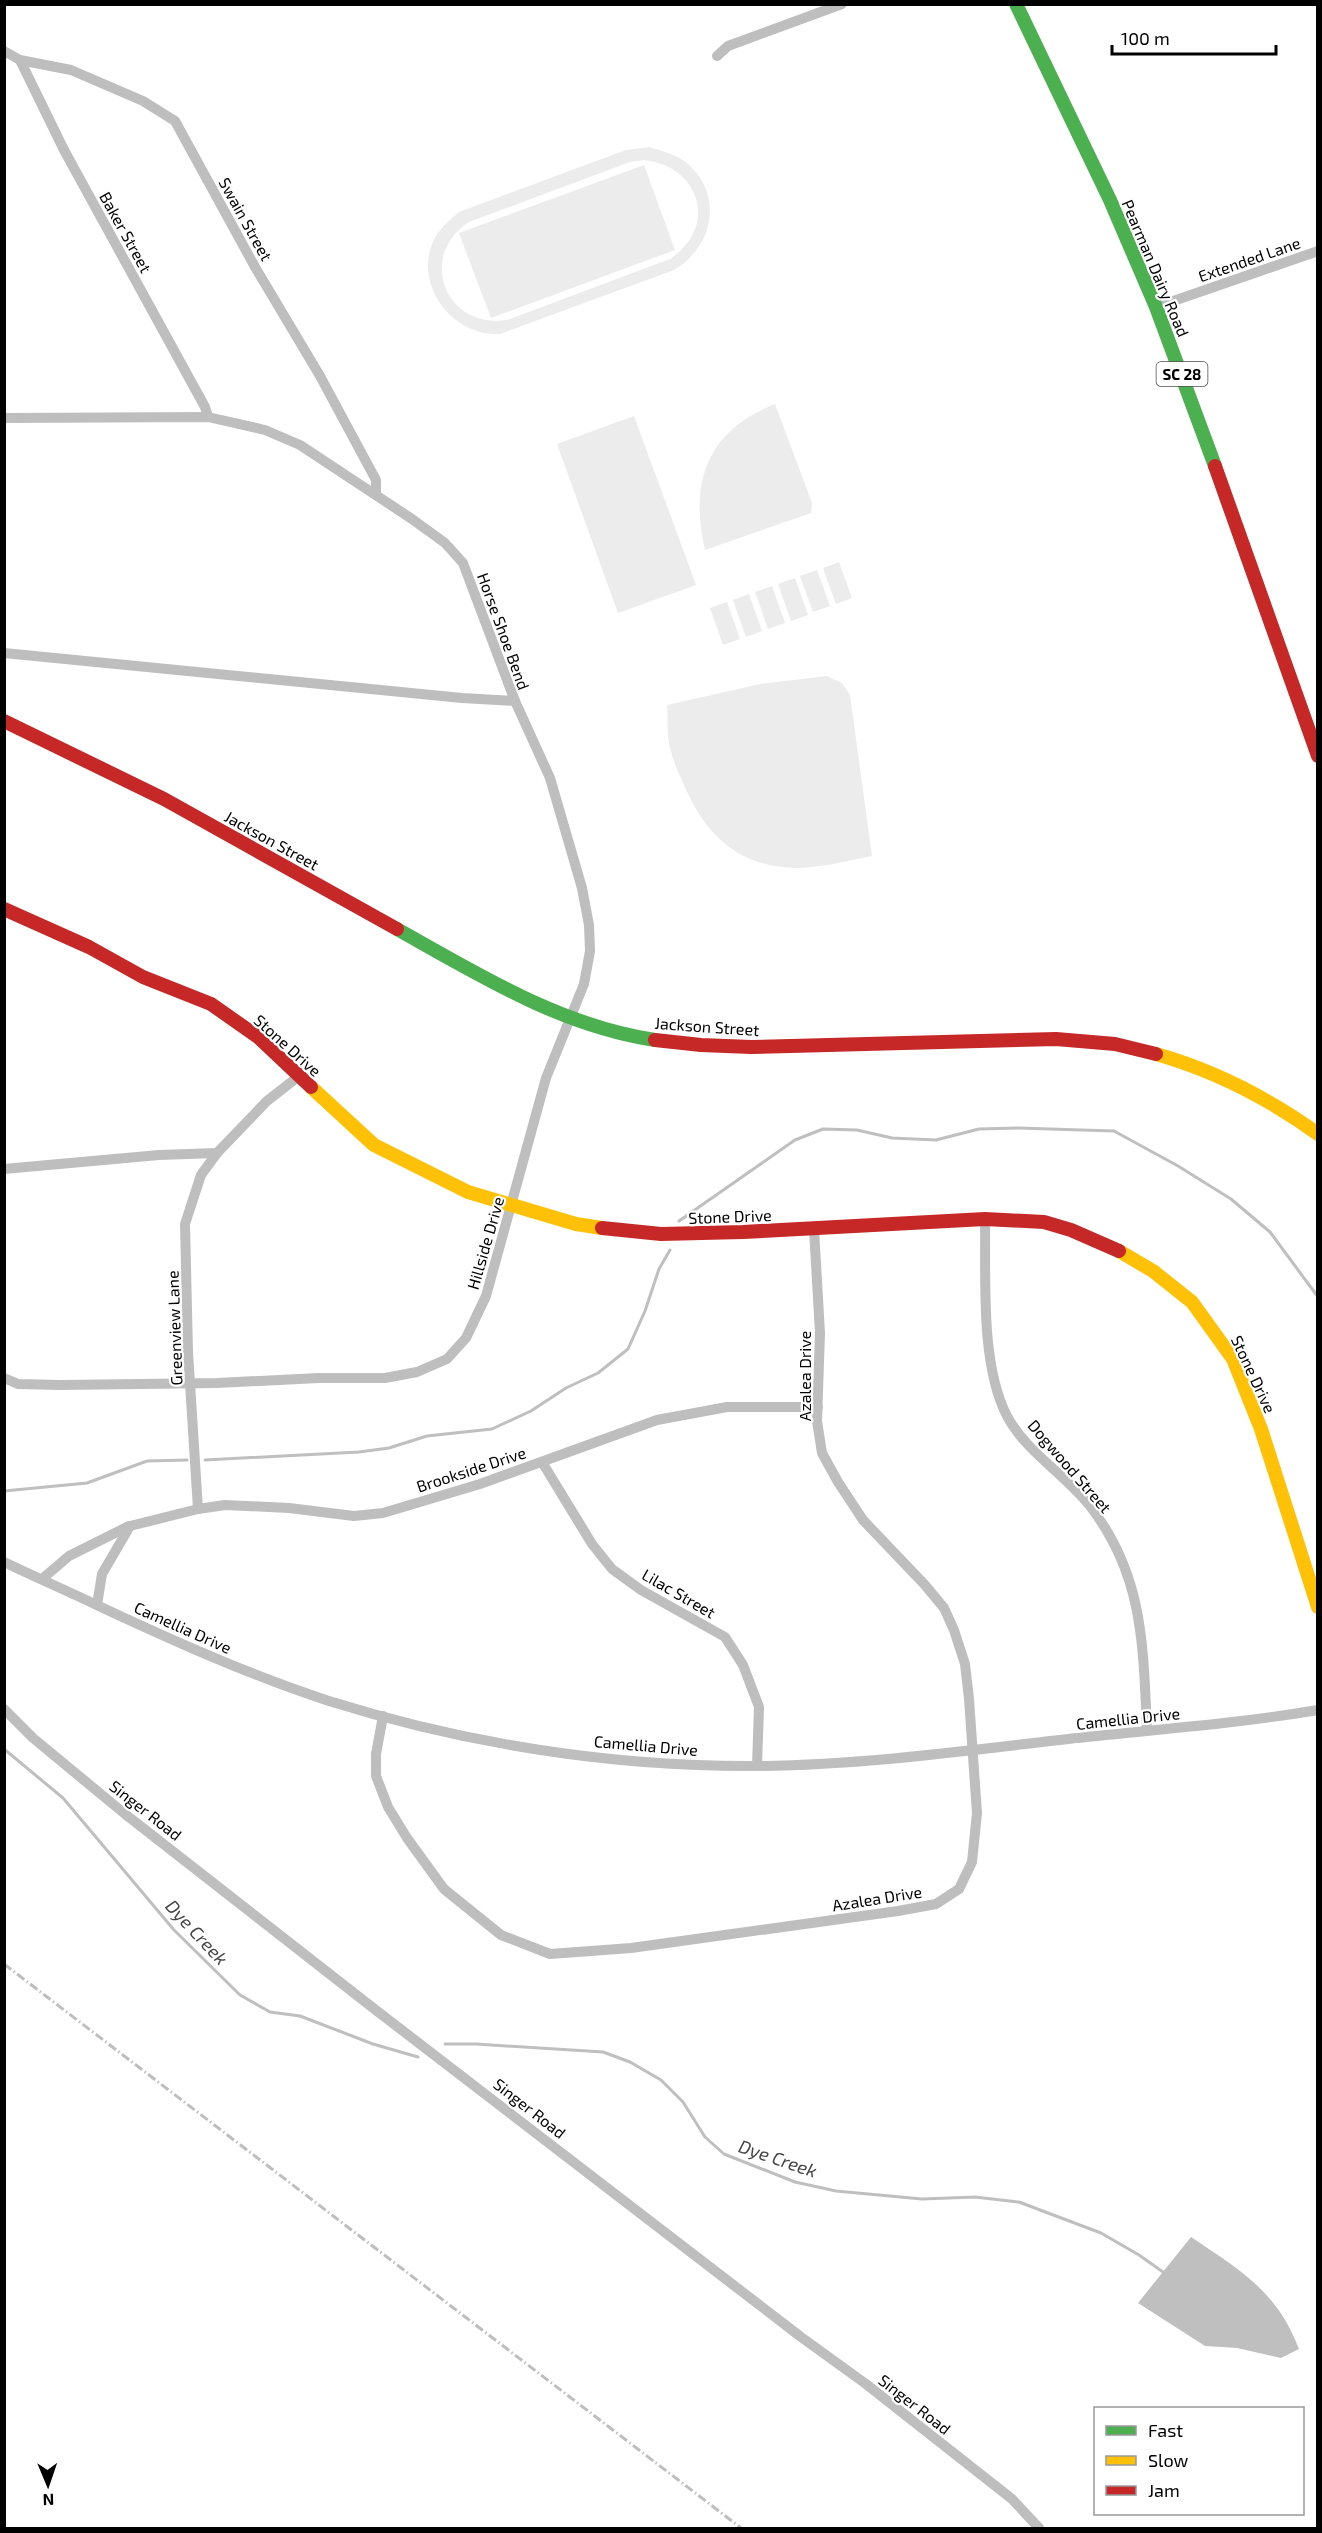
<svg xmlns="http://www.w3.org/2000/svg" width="1322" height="2533" viewBox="0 0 1322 2533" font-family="'Exo 2',sans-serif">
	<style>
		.green { fill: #ececec; fill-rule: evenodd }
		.water { fill: #bfbfbf }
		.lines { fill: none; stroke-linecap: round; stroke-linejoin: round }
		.stream { stroke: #bfbfbf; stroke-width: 3 }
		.street { stroke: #bebebe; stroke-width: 10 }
		.fast { stroke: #4caf50; stroke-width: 14 }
		.slow { stroke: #ffc107; stroke-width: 14 }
		.jam { stroke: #c62828; stroke-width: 14 }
		.rail { stroke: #bebebe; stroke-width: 3; stroke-dasharray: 9 3 1.5 3; stroke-linecap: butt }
		.labels { text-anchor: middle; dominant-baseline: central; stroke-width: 4.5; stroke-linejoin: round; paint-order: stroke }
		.shield { fill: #fff; stroke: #4c4c4c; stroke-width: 1.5 }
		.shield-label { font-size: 15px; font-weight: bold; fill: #000 }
		.street-label { font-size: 16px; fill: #000; stroke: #fff }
		.water-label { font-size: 18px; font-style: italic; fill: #444; stroke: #fff }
	</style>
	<rect width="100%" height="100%" fill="#fff"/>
	<g class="green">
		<path d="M649,147c13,4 29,8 39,17 36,32 25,83 -14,106l-174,64c-49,3 -90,-53 -64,-98 6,-10 14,-16 23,-24l167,-62zM644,160c56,6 75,67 26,99l-163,61c-62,9 -90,-64 -38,-98l161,-60z"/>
		<path d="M644,165l31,85 -184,68 -32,-85z"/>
		<path d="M775,404l37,99 -1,10 -106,37c-16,-68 2,-119 70,-146z"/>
		<path d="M634,416l62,169 -78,28 -61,-169z"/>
		<path d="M839,562l13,36 -16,6 -13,-36z"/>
		<path d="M817,570l13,36 -17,6 -13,-36z"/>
		<path d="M795,578l13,37 -17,6 -13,-37z"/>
		<path d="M772,586l13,37 -17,6 -13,-37z"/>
		<path d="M749,594l13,37 -16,6 -13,-37z"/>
		<path d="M727,602l13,37 -17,6 -13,-37z"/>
		<path d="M827,676l15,7 8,12 22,161c-25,5 -53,12 -78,12 -57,-2 -89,-34 -110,-83 -7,-15 -14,-32 -16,-48 -1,-11 0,-22 -1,-32l93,-21z"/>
	</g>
	<path class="water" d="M1191,2237c49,33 86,54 108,112l-18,9 -44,-10 -32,-2 -67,-43z"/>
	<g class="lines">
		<g class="stream">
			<path d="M679,1221l116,-81 28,-11 34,1 35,8 44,2 43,-11 39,-1 96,3 64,35 53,33 39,33 48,65"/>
			<path d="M205,1460l154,-8 30,-4 38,-12 65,-7 39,-18 35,-23 32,-15 30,-24 17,-38 14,-42 11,-19"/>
			<path d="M4,1491l83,-8 60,-22 40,-1"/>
			<path d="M4,1749l59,49 111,132 66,65 30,17 30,4 73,28 45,13"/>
			<path d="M445,2044h31l127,8 27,10 31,18 22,22 22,35 19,17 71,28 41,9 86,8 53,-2 44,5 82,31 38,22 24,17"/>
		</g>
		<g class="street">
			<path d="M4,51l16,9 51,10 72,31 32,20 80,146 65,109 56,104v15"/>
			<path d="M717,56l11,-10 114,-42"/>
			<path d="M20,60l44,90 141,257 3,10"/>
			<path d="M1156,307l162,-56"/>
			<path d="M4,418l204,-1 57,13 35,15 112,74 33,24 18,20 52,138 -53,-3 -458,-45"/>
			<path d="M4,1169l155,-14 58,-2 50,-52 32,-25"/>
			<path d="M985,1219c1,58 -5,145 22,197 19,36 58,58 83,90 54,70 53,140 57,224"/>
			<path d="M4,1378l14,6 42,1 157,-2 102,-5h66l32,-6 30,-13 19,-21 20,-42 60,-218 38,-94 6,-33 -1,-26 -7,-37 -32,-110 -35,-77"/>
			<path d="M542,1462l50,82 20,25 29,21 84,47 18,28 16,42 -2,59"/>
			<path d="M198,1509l-10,-157 -3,-128 16,-49 16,-22"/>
			<path d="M4,1562c33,16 66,30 99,46 73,34 149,68 226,93 137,43 284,66 428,65 104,-1 207,-15 311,-27 83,-9 167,-15 250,-29"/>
			<path d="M42,1579l27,-23 60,-30"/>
			<path d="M97,1605l5,-31 28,-48 68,-17 27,-4 64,3 65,8 29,-3 97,-29 177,-64 70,-13h91"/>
			<path d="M4,1709l29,29 92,76 252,197 424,326 65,47 146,115 27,29"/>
			<path d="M383,1716l-7,38v22l12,31 19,31 37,51 57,46 49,19 81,-6 267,-37 38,-7 23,-15 13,-27 5,-49 -8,-114 -4,-35 -11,-34 -10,-22 -19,-23 -62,-65 -25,-38 -16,-29 -5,-32 3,-88 -6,-104"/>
		</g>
		<g class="fast">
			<path d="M1016,4l94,196 46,107 59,159"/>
			<path d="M397,929c82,46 164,97 258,111"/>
		</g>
		<g class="slow">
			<path d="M1156,1054c60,17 112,44 162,80"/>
			<path d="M311,1087l63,58 94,47 108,32 26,4"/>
			<path d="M1119,1251l34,20 39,31 41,57 28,70 57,178"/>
		</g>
		<g class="jam">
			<path d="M1215,466l103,290"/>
			<path d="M4,721l160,78 233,130"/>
			<path d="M4,909l85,38 54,30 68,27 47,33 53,50"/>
			<path d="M655,1040l46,5 50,2 305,-8 59,5 41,10"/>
			<path d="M602,1228l59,6 82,-2 242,-13 59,3 27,8 48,21"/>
		</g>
		<path class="rail" d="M4,1964l737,564"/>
	</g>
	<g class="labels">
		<rect class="shield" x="1156.5" y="362" width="51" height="24" rx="4.5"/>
		<g class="shield-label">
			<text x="1182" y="374">SC 28</text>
		</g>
		<g class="street-label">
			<text transform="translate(246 219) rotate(61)">Swain Street</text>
			<text transform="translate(126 232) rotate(61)">Baker Street</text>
			<text transform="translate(1249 259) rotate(-19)">Extended Lane</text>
			<text transform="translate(1156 268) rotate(67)">Pearman Dairy Road</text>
			<text transform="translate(504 631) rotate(70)">Horse Shoe Bend</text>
			<text transform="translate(272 840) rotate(29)">Jackson Street</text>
			<text transform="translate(707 1026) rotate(4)">Jackson Street</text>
			<text transform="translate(288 1045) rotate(42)">Stone Drive</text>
			<text transform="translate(730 1216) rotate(-2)">Stone Drive</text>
			<text transform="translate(485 1243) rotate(-74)">Hillside Drive</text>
			<text transform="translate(174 1328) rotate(-92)">Greenview Lane</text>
			<text transform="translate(1254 1374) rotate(65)">Stone Drive</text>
			<text transform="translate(804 1376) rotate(-90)">Azalea Drive</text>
			<text transform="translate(1070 1466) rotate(49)">Dogwood Street</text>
			<text transform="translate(471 1469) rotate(-18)">Brookside Drive</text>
			<text transform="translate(679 1593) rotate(30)">Lilac Street</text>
			<text transform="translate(183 1627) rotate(24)">Camellia Drive</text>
			<text transform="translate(1128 1718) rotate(-6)">Camellia Drive</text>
			<text transform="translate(646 1745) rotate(5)">Camellia Drive</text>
			<text transform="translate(146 1810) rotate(38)">Singer Road</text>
			<text transform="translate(877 1898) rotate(-9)">Azalea Drive</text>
			<text transform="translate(530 2108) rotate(38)">Singer Road</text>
			<text transform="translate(915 2404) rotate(38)">Singer Road</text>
		</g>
		<g class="water-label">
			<text transform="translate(197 1932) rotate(47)">Dye Creek</text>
			<text transform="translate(778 2158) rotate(19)">Dye Creek</text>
		</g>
	</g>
	<rect width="1322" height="2533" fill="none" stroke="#000000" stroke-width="12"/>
	<rect x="1094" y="2407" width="210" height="108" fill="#ffffff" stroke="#999999" stroke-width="1.5"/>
	<rect x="1106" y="2426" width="30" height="9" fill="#4caf50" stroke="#999999" stroke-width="1.5"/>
	<text x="1148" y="2437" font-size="18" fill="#000000">Fast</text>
	<rect x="1106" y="2456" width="30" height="9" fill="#ffc107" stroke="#999999" stroke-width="1.5"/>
	<text x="1148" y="2467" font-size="18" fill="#000000">Slow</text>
	<rect x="1106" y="2486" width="30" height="9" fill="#c62828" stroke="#999999" stroke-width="1.5"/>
	<text x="1148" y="2497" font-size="18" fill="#000000">Jam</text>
	<g transform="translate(48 2485) rotate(178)" stroke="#ffffff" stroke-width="4.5" paint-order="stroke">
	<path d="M0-4.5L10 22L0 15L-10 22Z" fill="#000000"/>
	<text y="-9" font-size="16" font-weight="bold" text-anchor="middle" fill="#000000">N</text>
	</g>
	<path d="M1112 45v9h164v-9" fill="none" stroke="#000000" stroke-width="3"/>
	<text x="1121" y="45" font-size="18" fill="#000000" stroke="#ffffff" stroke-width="4.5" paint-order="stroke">100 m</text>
</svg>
